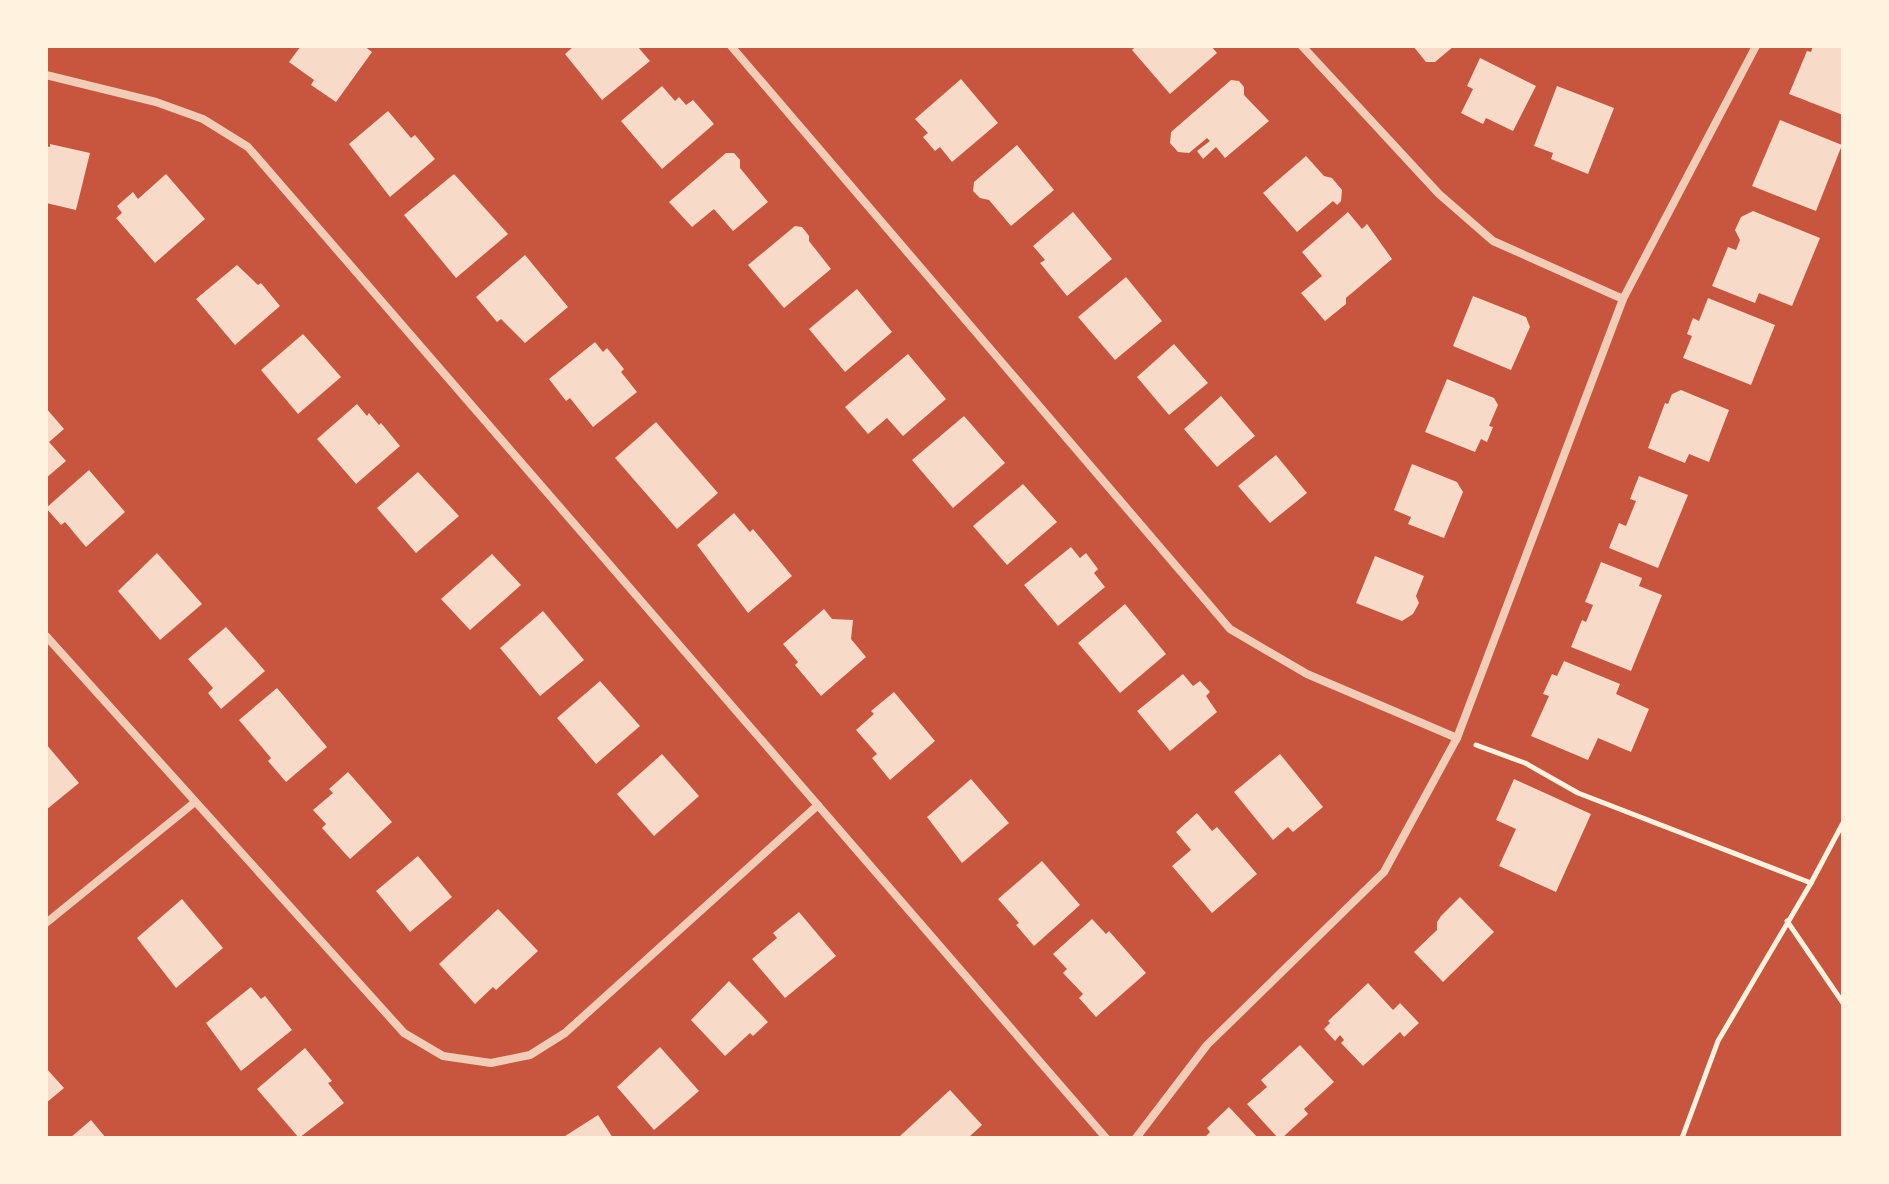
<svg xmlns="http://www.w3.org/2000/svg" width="1889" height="1184" viewBox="0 0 1889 1184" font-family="'PT Sans',sans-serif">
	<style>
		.building { fill: #f7dbc8 }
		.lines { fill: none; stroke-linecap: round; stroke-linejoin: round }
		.path { stroke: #fff3e0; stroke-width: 5 }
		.minor { stroke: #f1ccb7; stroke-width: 8 }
	</style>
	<rect width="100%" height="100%" fill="#c8553d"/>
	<g class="building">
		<path d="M301,46h63l8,6 -36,50 -25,-17 3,-5 -25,-18z"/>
		<path d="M574,46h63l13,15 -48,39 -37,-46z"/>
		<path d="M1136,46h75l6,7 -47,41 -38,-44z"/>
		<path d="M1413,46h41l-19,16h-9z"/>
		<path d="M1813,46h30v69l-54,-21 18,-43 4,1z"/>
		<path d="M1480,58l56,28 -23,45 -27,-13 -3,6 -22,-11 12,-24 -6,-3z"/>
		<path d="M961,79l37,44 -46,39 -12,-15 -5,4 -12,-14 5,-4 -13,-14z"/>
		<path d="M1231,80l8,1 5,6v8l25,26 -44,37 -9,-11 -13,12 -6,-8 13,-10 -3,-3 -18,15 -11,-1 -8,-9 1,-11z"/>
		<path d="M662,86l13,15 4,-4 7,8 7,-5 21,24 -52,45 -41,-48z"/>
		<path d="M1557,86l57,22 -26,66 -37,-15 2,-6 -19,-7z"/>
		<path d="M388,111l23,27 4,-3 20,24 -45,38 -41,-53z"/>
		<path d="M1780,120l62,25 -26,66 -64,-25z"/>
		<path d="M50,144l40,9 -14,57 -30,-7v-57l4,1z"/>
		<path d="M1017,145l37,45 -43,36 -22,-26 -9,-2 -7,-7 1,-9z"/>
		<path d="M726,153h8l6,7v8l28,34 -35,29 -19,-22 -22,18 -23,-25z"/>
		<path d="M1306,156l18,20 8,2 10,12 -1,11 -4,4 -4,-4 -36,31 -34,-39z"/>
		<path d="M166,174l39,45 -50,44 -39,-45 6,-5 -5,-7 16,-14 5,7z"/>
		<path d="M454,174l54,60 -52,44 -52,-63z"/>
		<path d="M1753,211l67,27 -28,68 -33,-13 -4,10 -43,-17 16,-39 8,3 4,-10 -5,-10 6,-13z"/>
		<path d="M1073,212l39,47 -45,37 -27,-33 5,-3 -12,-14z"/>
		<path d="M1348,212l14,17 5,-5 25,35 -46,39v6l-21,17 -24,-28 21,-17 -20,-24z"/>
		<path d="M795,226l7,1 7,9v5l22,28 -47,39 -36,-43z"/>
		<path d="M525,255l43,52 -43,36 -24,-24 -4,3 -21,-25z"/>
		<path d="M237,265l21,20 3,-2 19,23 -45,39 -39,-46z"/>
		<path d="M1126,277l36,44 -47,39 -37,-43z"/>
		<path d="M857,289l35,43 -47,40 -36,-43z"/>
		<path d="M1473,296l53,21 4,10 -19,43 -58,-24z"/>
		<path d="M1708,298l67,27 -24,60 -68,-27 9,-22 -5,-2 6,-16 6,3z"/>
		<path d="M303,334l38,43 -43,37 -37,-44z"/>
		<path d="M595,342l8,10 4,-4 17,21 -3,3 16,20 -44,35 -23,-29 -4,3 -17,-22z"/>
		<path d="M1174,344l34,39 -39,32 -32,-38z"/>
		<path d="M908,354l38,45 -43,37 -16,-18 -19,16 -23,-27z"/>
		<path d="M1447,379l47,19 4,7 -9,21 4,1 -6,15 -6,-3 -6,13 -50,-20z"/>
		<path d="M1681,390l48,20 -20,52 -20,-8 -4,9 -37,-15 17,-45 3,1 4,-10z"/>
		<path d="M1221,396l34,40 -38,31 -33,-38z"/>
		<path d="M357,404l10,12 2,-3 10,12 2,-2 19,23 -44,38 -39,-45z"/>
		<path d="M46,408l18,21 -15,13 17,19 -20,17z"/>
		<path d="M964,416l41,47 -52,45 -41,-48z"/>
		<path d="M656,422l62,71 -41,36 -62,-71z"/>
		<path d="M1276,455l31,38 -37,30 -32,-37z"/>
		<path d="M1412,464l45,18 6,10 -19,46 -36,-14 3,-7 -17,-7z"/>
		<path d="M89,470l36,42 -39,35 -21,-25 -4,3 -15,-17z"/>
		<path d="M418,472l41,44 -43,37 -39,-45z"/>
		<path d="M1639,476l49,19 -30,73 -49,-20 10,-25 7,3 10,-25 -6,-2z"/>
		<path d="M1023,484l34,38 -50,43 -34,-39z"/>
		<path d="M734,513l16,19 3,-3 39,47 -44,37 -51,-68z"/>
		<path d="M1071,547l9,11 6,-5 12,16 -4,4 11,14 -47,39 -34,-41z"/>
		<path d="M157,553l45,51 -42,36 -42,-49z"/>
		<path d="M492,554l29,31 -51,45 -29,-31z"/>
		<path d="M1375,556l49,20 -8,20 3,7 -6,11 -11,7 -46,-18z"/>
		<path d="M1601,562l41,16 -3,8 23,9 -31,76 -60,-24 11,-27 4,2 7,-17 -8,-3z"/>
		<path d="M1125,604l41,50 -46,39 -42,-50z"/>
		<path d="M824,609l8,10 21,1 -2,19 15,18 -45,39 -26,-31 3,-3 -15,-18z"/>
		<path d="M543,611l41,49 -44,36 -40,-48z"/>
		<path d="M226,627l39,44 -44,38 -13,-16 5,-5 -25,-29z"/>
		<path d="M1564,661l56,23 -4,10 33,15 -18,43 -33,-14 -10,22 -57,-24 18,-40 -6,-2 9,-20 5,2z"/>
		<path d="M1183,674l10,12 7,-5 10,11 -4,4 11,16 -47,39 -33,-40z"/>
		<path d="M600,681l40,45 -44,38 -39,-46z"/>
		<path d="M277,688l50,59 -41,35 -18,-21 3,-3 -32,-38z"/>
		<path d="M894,692l41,49 -45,39 -18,-22 5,-4 -21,-24 18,-16 -3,-3z"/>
		<path d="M46,744l33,39 -33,27z"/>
		<path d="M662,754l37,42 -45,40 -37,-42z"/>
		<path d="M1280,754l43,53 -30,25 -5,-5 -15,13 -39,-48z"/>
		<path d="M348,772l44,50 -42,37 -28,-31 4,-4 -13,-14 20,-17 -4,-4z"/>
		<path d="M971,779l38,44 -47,40 -35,-46z"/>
		<path d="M1514,779l77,35 -35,78 -57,-26 17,-37 -20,-9z"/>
		<path d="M1197,813l15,18 5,-4 40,47 -45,39 -40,-47 19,-16 -15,-18z"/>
		<path d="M418,856l34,41 -42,35 -34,-41z"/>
		<path d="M1042,861l38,44 -46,41 -18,-21 3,-2 -21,-24z"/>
		<path d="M1460,897l34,35 -51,50 -29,-30 23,-22v-8l4,-6z"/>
		<path d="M182,899l41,49 -47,40 -39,-50z"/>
		<path d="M498,909l40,42 -42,39 -3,-3 -18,17 -36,-40z"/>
		<path d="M799,912l37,44 -51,42 -33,-39 25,-21 -4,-5z"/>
		<path d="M1092,919l14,15 3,-3 37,42 -50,44 -17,-19 4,-4 -20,-21 4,-4 -14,-15z"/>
		<path d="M729,981l39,41 -15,14 -3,-3 -25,23 -34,-36z"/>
		<path d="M1368,983l25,27 7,-7 19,20 -15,14 -4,-5 -37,34 -22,-23 3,-3 -4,-5 -5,6 -11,-12 6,-6 -2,-2z"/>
		<path d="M251,987l10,12 4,-3 27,34 -51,41 -35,-48z"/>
		<path d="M1300,1045l34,37 -30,27 4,5 -26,24h-4l-31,-34 20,-17 -6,-7z"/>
		<path d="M660,1047l39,44 -45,39 -37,-43z"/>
		<path d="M305,1048l27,33 -4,2 16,20 -45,35 -42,-49z"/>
		<path d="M46,1068l18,20 -18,15z"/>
		<path d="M950,1090l32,35 -14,13h-66l-2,-2z"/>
		<path d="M1229,1107l29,31h-54l6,-6 -3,-4z"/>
		<path d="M598,1115l15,23h-51z"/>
		<path d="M91,1120l15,18h-36z"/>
	</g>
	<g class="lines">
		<g class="path">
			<path d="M1476,745l49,18 53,30 233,90"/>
			<path d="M1787,921l56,82"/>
			<path d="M1682,1138l36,-97 93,-158 32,-60"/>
		</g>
		<g class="minor">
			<path d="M731,46l499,583 77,45 150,64"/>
			<path d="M1302,46l137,148 54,47 130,58"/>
			<path d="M46,75l110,27 47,17 45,28 858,991"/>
			<path d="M46,636l358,397 39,23 48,7 39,-8 35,-22 253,-228"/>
			<path d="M46,923l149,-121"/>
			<path d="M1136,1138l71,-93 177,-173 73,-134 166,-439 133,-253"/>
		</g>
	</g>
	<rect width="1889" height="1184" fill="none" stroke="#fff3e0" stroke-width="96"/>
</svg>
